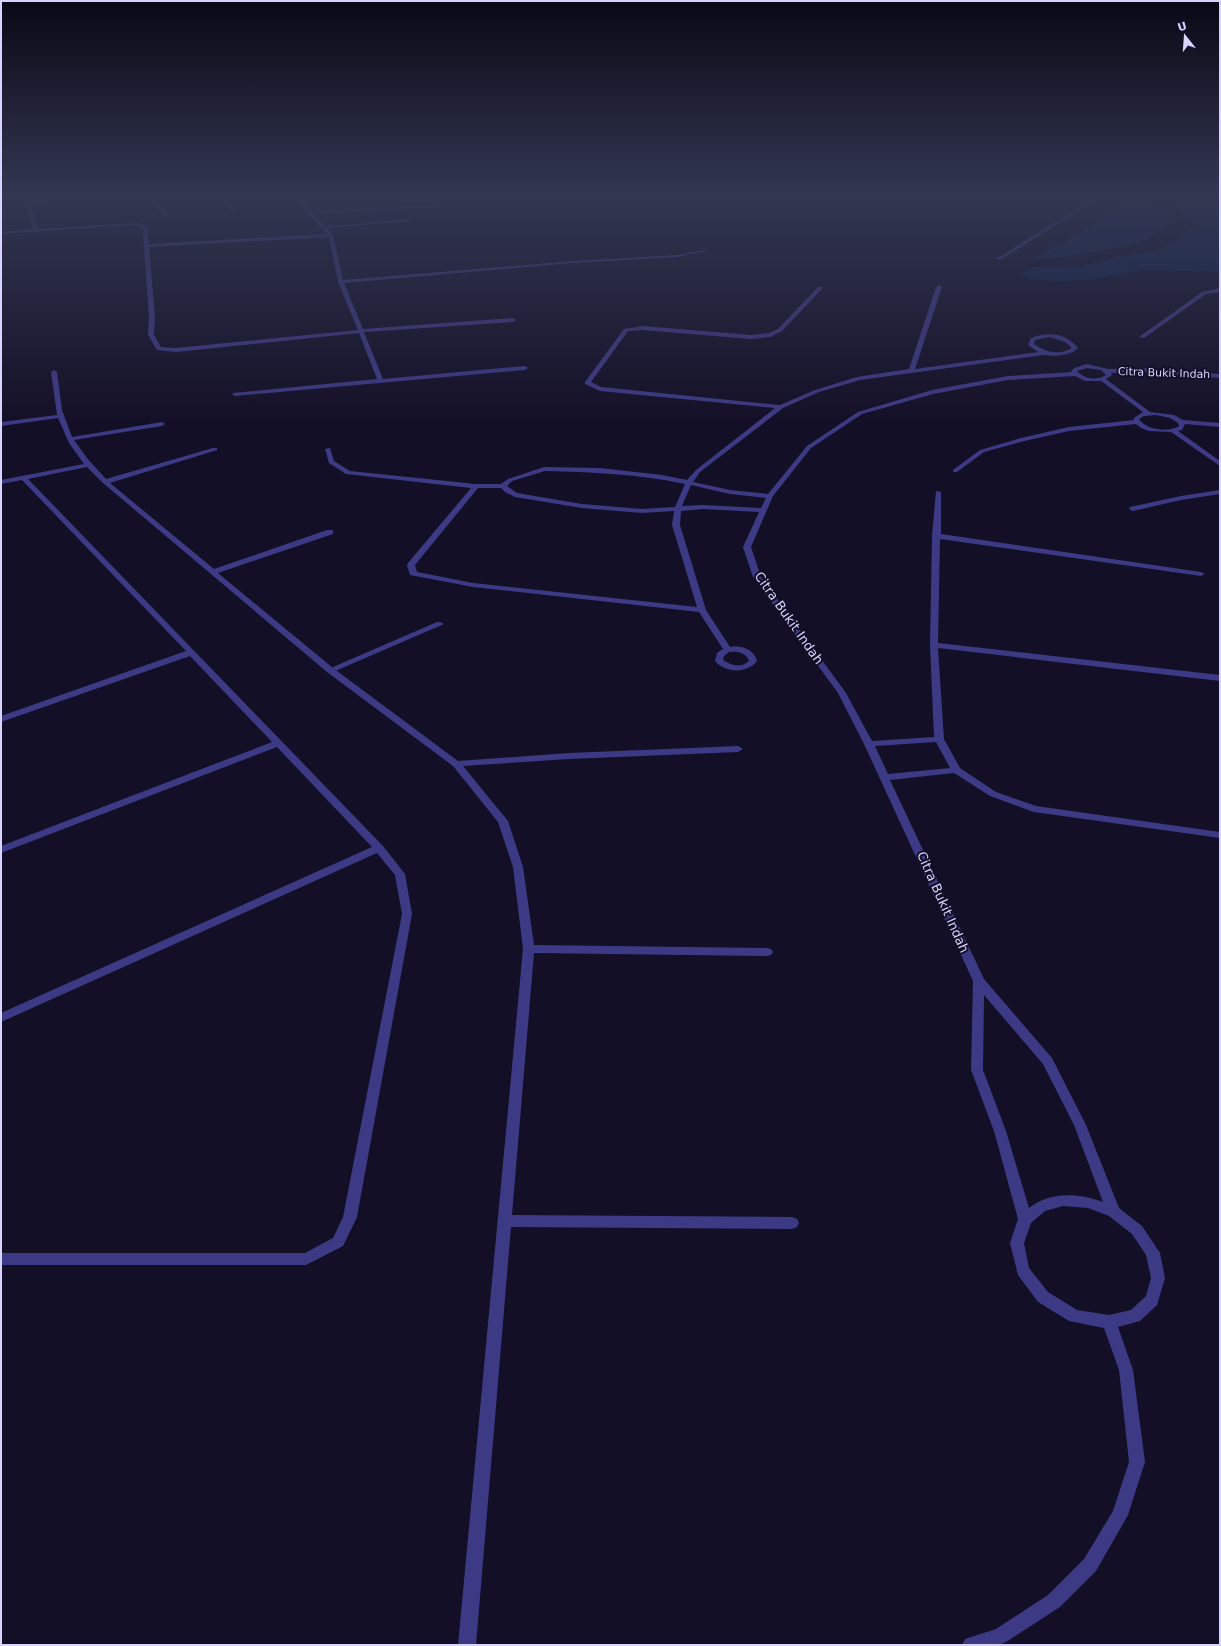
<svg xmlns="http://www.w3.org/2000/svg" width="1221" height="1646" viewBox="0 0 1221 1646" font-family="'DejaVu Sans',sans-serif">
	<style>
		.water { fill: #0c2248 }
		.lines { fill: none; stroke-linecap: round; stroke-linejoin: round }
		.service { fill: #3d3a85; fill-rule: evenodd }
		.minor { fill: #3d3a85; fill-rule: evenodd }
		.labels { text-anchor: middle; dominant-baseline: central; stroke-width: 4; stroke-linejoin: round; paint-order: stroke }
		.far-street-label { font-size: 11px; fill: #d9d4ff; stroke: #130f26 }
		.street-label { font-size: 13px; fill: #d9d4ff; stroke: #130f26 }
	</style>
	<rect width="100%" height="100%" fill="#130f26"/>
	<g class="water">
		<path d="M1220,197v75l-77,-2 -55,10 -30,1 -28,-2 -8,-4 5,-6 8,-2 47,-1 35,-9 38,-6 8,-3 14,-9 19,-16 -5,-6 -14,-9 -1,-4z"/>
		<path d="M1143,200l8,7 25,10v4l-20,13 -24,11 -59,11 -42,3 45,-23 25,-18 29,-17z"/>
	</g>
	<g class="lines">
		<g class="service">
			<path d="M409,219l2,2 -87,7 -2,-1z"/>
			<path d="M437,622h3l4,2 -111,48 -3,1 -4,-3z"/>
		</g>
		<g class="minor">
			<path d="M75,194h12l-57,11 8,24 99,-6 10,4 2,17 178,-10 -36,-40h5l2,3 104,-3 -102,5 12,13 128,-7 -2,2 -124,7 19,21 10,45 231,-19 103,-6 28,-5 2,1 -30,6 -103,6 -230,20 19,46 150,-11 3,2 -3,2 -149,10 19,47 142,-13 3,2 -3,2 -290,26 -3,-2 1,-1 144,-14 -18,-46 -183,19 -19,-2 -9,-15 1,-19 -5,-69 -1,-1 1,-1 -1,-17 -7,-3h-7l-128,9v-2l32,-3 -7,-26zM329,237l9,45 20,48 -182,18 -15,-1 -7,-12 1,-19 -6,-69z"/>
			<path d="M142,194h5l21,19v2h-4z"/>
			<path d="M213,194h5l18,15v2h-4z"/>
			<path d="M1101,194h5l-106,66 -4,-1z"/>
			<path d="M939,285l3,2 -27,82 123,-17 -10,-7 3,-7c16,-7 36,-5 47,10 -9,9 -23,8 -35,7l-183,25 -41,12 -36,16 -83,64 -7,10 37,8 38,4 39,-48 51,-34 74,-22 76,-14 64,-4 -1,-1 3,-3 13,-4 21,5 33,-1 79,6v4l-79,-6 -30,1 1,2 -6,4 44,33 24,3 9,5 37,3v4l-35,-3 -3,6 -4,1 42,30v5l-49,-34 -22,-1 -8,-3 -5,-4 -67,7 -45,10 -40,11 -27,20h-4v-2l27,-20 41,-12 48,-11 65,-7v-2l9,-6 -42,-31h-16l-10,-5 -67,4 -75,14 -71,20 -51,34 -38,48 -22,51 10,30 85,116 26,48 62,-4 -4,-92 2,-109 4,-45 5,1v42l260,38 4,2 -4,2 -261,-37 -2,104 282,32v6l-282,-33 6,91 16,29 36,24 40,14 184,26v6l-186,-26 -44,-16 -36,-23 -64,7 94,199 68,79 34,67 33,83 23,18 18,27 5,25 -8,27 -17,16 -22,6 15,43 12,92 -17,53 -32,56 -36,36 -54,35 -7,3h-37l3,-6 31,-10 52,-34 36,-36 29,-48 16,-49 -10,-92 -15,-42 -35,-7 -31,-19 -20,-27 -8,-32 8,-24 -24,-88 -23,-61 2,-89 -109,-237 -26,-51 -85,-116 -10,-30 16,-35 -56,-3 -22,2 -1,14 26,85 24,37c11,-2 24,2 27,14 -10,13 -32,12 -42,0l2,-8 6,-4 -24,-37 -226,-25 -63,-12 -3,-10 1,-2 63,-75 -125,-14 -17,-11 -4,-14 5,-1 4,13 16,10 126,13h25l7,-5 36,-12 56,1 62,7 25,5 9,-10 79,-62 -175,-17 -15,-7v-2l39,-53 19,-3 108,9 18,-2 9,-4 40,-42h4v2l-40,42 -12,6 -19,2 -108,-9 -15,1 -37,51 10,5 179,18 35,-15 42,-13 52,-8 27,-82zM1050,337l15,5 7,6c-13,8 -27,4 -38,-4l1,-4zM1087,368l14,2 5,5c-9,6 -22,4 -29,-4zM1156,415l14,3 8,5 1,3c-10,7 -33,4 -40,-7l5,-3zM545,471c47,1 93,3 140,13l-10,23 -33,2 -60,-5 -65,-11 -10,-7 5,-5zM691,485l39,9 36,4 -5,10 -58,-3 -21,1zM478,488h23l4,4 10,5 67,11 60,5 32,-2 -2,14 25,82 -224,-24 -56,-11 -2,-7zM729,652c8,-1 17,0 20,9 -8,7 -17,5 -26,-1l1,-4zM936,742l14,26 -62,6 -13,-28zM984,995l59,69 31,61 29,77c-24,-9 -53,-11 -74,6l-23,-77 -23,-61zM1063,1206l25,2 21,8 23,18 14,21 5,23 -5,18 -15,14 -22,5 -32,-5 -29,-18 -19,-24 -5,-25 7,-20 14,-12z"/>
			<path d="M1220,288v4l-14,2 -62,44 -5,-1 63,-45z"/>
			<path d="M54,370l3,2 5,38 10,27 90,-15 3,2 -3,2 -88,14 13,18 19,21 107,-31h4v2l-107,33 104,86 113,-39h6v4l-115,39 115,95 125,93 111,-8 169,-7 5,3 -5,3 -169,7 -106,7 45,55 15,46 11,78 233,3 4,1 2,3 -2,3 -4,1 -233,-3 -22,262 280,2 5,2 2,4 -2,4 -5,2 -281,-2 -35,418h-18l65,-696 -10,-82 -15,-45 -45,-56 -126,-94 -224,-189 -16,-16 -59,12 355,367 22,28 7,40 -55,303 -14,29 -37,19h-305v-12h304l28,-15 10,-21 59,-303 -7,-39 -18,-22 -376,169v-9l371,-166 -95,-100 -276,106v-7l271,-104 -82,-86 -189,66v-6l185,-65 -164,-171 -21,4v-4l83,-16 -15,-21 -11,-25 -57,8v-4l56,-7 -6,-43z"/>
			<path d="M1220,490v4l-39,6 -48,11 -4,-2 1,-2 51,-11z"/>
		</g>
	</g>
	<linearGradient id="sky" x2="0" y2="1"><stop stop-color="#0a0815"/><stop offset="0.46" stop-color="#333752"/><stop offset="1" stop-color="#333752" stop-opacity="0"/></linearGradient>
	<rect width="1221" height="425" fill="url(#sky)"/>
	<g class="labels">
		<g class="far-street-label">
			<text transform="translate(1164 373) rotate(2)">Citra Bukit Indah</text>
		</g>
		<g class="street-label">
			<text transform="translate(789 618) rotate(55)">Citra Bukit Indah</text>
			<text transform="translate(943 902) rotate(66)">Citra Bukit Indah</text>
		</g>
	</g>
	<rect width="1221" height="1646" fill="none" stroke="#d9d4ff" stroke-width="4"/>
	<g transform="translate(1185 36) rotate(343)" stroke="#130f26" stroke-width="3" paint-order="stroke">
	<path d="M0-3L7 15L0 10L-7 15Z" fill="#d9d4ff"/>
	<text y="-6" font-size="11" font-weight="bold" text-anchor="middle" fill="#d9d4ff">U</text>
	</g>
</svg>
